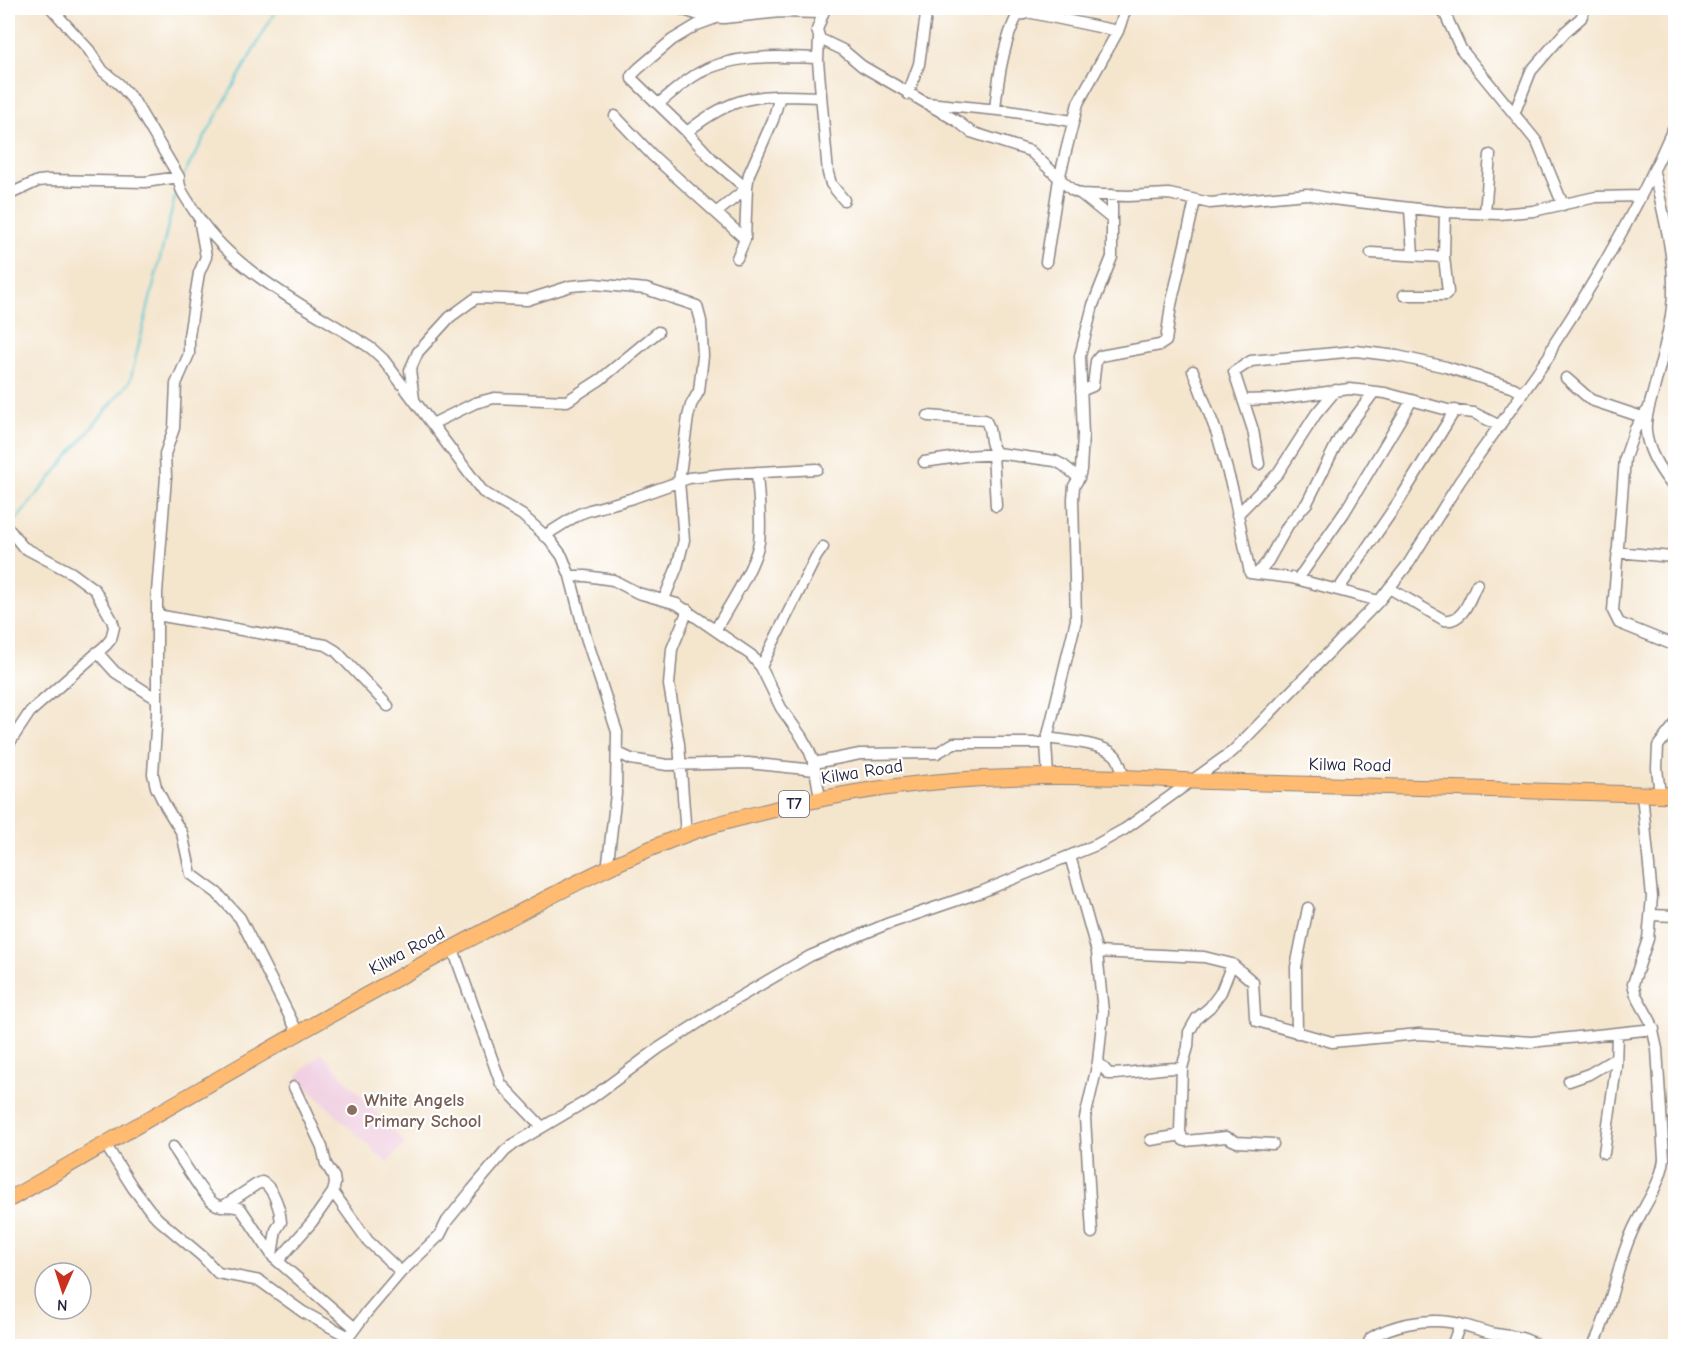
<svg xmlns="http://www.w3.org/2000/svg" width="1683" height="1354" viewBox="0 0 1683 1354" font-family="'Comic Neue',sans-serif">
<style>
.built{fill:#f1d0e2}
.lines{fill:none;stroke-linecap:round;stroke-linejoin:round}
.stream{stroke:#59c5d1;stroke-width:2}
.minor-casing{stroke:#8b8484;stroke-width:13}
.highway-casing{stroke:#8b8484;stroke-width:17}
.minor{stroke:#fff;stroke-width:10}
.highway{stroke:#febb71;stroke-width:15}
.education-dot{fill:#8d6e63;stroke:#fff;stroke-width:2}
.labels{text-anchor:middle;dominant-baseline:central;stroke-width:4.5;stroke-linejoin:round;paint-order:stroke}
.shield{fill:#fff;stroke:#646476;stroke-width:1.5}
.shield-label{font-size:16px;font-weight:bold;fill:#22223b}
.street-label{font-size:18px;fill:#22223b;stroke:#fff}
.education-label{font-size:18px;font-weight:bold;fill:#785e54;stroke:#fff;text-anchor:start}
</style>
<rect width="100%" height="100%" fill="#fff"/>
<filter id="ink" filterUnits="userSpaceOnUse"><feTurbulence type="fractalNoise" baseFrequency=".0167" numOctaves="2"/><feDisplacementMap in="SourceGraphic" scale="12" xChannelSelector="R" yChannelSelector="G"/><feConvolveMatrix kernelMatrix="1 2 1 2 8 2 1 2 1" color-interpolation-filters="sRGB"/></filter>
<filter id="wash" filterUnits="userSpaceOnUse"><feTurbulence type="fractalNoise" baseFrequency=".008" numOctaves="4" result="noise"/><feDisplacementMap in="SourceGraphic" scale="24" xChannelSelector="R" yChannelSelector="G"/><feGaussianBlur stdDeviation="1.35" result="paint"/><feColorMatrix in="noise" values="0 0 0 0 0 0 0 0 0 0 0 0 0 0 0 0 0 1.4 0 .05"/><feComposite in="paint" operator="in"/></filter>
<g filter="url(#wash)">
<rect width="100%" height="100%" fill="#f4e5cd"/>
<!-- built -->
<path class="built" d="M321,1053L405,1143L387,1163L296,1077Z"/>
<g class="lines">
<!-- stream -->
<path class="stream" d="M183,176L277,8
M12,525L130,381L177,189"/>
</g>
</g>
<g filter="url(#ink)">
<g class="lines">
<defs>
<path id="minor" d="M51,8L89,50L103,71L119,84L134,101L179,177C178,188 185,196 191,206C232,274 308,306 372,349L383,359L483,492L522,515L550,540L562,556L570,576L585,634L617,732L616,794L608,862L610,866
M678,8L705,17L724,18L780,12L823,13
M825,8L817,30L820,39L843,50L862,66L957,121L971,132L1030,151L1072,190L1081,194L1128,196L1169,194L1210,203L1307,194L1332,199L1445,212L1499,214L1533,211L1596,197L1641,196
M1029,8L1032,13L1118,31
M1438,8L1445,14L1461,49L1537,142L1563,205
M716,18L697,25L672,40L639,68L632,75V79L687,132L712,159L747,189
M819,37L818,61L828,173L831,184L844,200
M908,94L919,64L927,8
M927,103L1008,111L1072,121
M658,104C671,94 684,81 699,73C734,53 779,57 818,58
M995,109C998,79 1003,43 1017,16L1031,12
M1514,114L1531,71L1565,32L1581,18L1583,13L1582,8
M615,116L653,156L745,239
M687,132C736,92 762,95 821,97
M1654,172C1662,209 1673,247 1673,285C1674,319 1662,356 1654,389C1650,405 1643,422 1647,438C1651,456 1664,476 1676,490
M1081,194L1112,219
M8,195L38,181L48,180L145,182L179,177
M1410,209L1413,255
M717,212L746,189
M1485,213L1490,155
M200,224L206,257L199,273L197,285L189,336V354L176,384L174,428L165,454L166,477L157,593V714L153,774L156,787L166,807L182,833L191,874L217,893L240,918L299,1035
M1371,253L1444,257
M737,258L745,239L747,187L749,174L773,120L780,96
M1046,262L1059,179L1078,103L1118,31L1126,8
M1404,295H1446L1448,292L1444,257L1445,212
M1193,371L1217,434L1233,491L1250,573L1292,578L1379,601
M1566,378L1591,400L1642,417
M1081,391L1093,386L1096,361L1100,356L1160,345L1166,341L1171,305L1195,201
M414,399L410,370L418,352L450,317L476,298L527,300L571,286L594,284L646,289L697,306L701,321L703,356L699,391L691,405L688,417L679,481L684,540L677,567L664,599
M1243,400L1277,399L1349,389L1385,393L1448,410L1474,413L1500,426
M1646,412L1635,429L1625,458L1613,611L1619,623L1676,646
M928,416L985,420C993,429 987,444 997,453L1055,461L1063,465L1079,478
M432,424L475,403L494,398L567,401L601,379L658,332
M993,454L996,506
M924,462L965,456L999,454
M1259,464L1253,430L1234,372L1251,361L1356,351L1397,356L1446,367L1514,388L1522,393
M1237,515L1278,473L1316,414L1336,390
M8,528L23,547L72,573L95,590L112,620L114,627L111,639L106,645L30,712L8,745
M544,536L579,514L590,510L630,499L689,478L725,474L817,469
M1617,552L1672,557L1676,562
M1257,574L1268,561L1288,525L1307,503L1339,439L1374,392
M570,576H586L613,580L638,593L677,604L751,655L761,667L781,708L801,736L809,750L814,763L820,798
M1298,579L1344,513L1412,400
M1389,588L1444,620C1464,623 1469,599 1477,584
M1338,590L1399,501L1455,410
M157,615L326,645L336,651L388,706
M716,629C728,607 755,567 759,542C762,519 758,495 757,472
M97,652L115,672L157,699
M761,667L816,557L823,547
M1047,738C1064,741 1108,743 1117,758C1120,763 1122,771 1124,777
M618,753L631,759L667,765L748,763L815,770
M814,763L860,754L937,753L954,743H1046
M1048,776L1046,743L1076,620L1073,499L1074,486L1079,478L1081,470L1083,435L1080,356L1093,305L1112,257V195
M1660,795L1657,768L1658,746L1676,723
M686,835L679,744L669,685L672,649L688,610
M1070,856L1097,952L1103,1012L1098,1062L1085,1118L1092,1233
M1651,915L1676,916
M453,949L501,1084L542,1127
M1097,952L1204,957L1232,964L1253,982L1255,1017L1257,1021L1332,1042L1419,1034L1531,1042L1654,1029
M1297,1033L1296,967L1308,908
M1098,1062L1109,1074C1134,1074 1157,1067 1182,1068
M1569,1081L1589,1074L1616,1058
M1180,1132L1183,1140L1186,1141L1226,1137L1237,1142L1273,1144
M1151,1140L1176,1136L1180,1132L1182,1068L1188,1047L1189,1032L1197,1018L1210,1007L1221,992L1232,964
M105,1144L133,1188L149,1209L158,1219L203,1257L218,1273L260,1281L303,1312L349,1337
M173,1147C182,1159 205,1201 217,1205C226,1208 232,1204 241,1209L274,1258L355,1328
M1604,1153L1616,1067L1617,1033
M333,1192L368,1241L401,1272
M225,1205L257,1184L262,1182C274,1188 280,1209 281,1222L276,1230L272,1255
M278,1261L312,1222L333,1192L335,1184L334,1177L326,1164L322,1147L294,1087
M342,1346L367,1312L401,1272L440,1235L447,1221L472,1190L505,1151L514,1144L590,1099L659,1048L731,1002L810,956L887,924L981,892L1096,845L1125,829L1233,751L1379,601L1409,563L1460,481L1549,356L1554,344C1601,273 1642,200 1676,122
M1367,1346L1371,1338C1392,1324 1425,1319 1449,1322C1465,1324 1480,1331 1496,1334C1518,1337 1520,1336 1540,1346
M1452,1346L1460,1324
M1593,1346C1612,1309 1615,1269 1632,1232C1642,1208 1661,1185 1664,1159L1657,1049L1651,1022L1636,995L1633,984L1648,939L1652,897L1642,794"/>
<path id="highway" d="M8,1200C155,1116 301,1029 451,949C531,907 609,862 695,831C721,822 748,816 776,809C917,774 1047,772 1192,781L1676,795"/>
</defs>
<!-- minor casing -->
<use href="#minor" class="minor-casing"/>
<!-- highway casing -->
<use href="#highway" class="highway-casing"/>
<!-- minor -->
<use href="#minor" class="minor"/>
<!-- highway -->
<use href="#highway" class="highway"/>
</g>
</g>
<!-- markers -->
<circle class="education-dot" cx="352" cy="1110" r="6"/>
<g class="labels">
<!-- shield labels -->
<rect class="shield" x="779" y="791" width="30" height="26" rx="4.5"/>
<g class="shield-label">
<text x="794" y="804">T7</text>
</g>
<!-- street labels -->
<g class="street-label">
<text transform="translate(1350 765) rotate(1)">Kilwa Road</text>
<text transform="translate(862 772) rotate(-9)">Kilwa Road</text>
<text transform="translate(407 951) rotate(-28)">Kilwa Road</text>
</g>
<!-- education labels -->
<g class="education-label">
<text x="364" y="1100">White Angels<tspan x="364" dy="21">Primary School</tspan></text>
</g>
</g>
<!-- margin -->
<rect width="1683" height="1354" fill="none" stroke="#fff" stroke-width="30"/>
<!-- north arrow -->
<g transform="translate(63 1291) rotate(183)"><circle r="28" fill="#ffffff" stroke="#a7a7b1" stroke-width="1.5"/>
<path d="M0-4.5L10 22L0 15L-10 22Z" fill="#c8321e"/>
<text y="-9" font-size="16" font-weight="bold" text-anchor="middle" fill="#22223b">N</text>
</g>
</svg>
